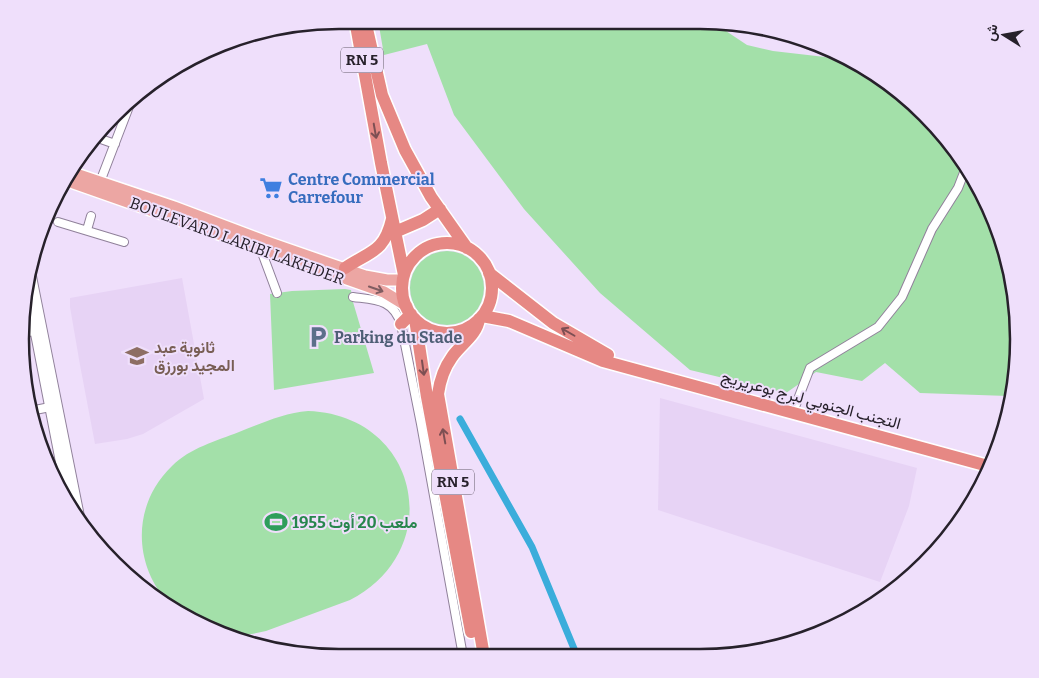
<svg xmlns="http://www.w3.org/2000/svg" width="1039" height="678" viewBox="0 0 1039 678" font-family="Bitter,Vazirmatn,serif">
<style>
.built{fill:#e7d3f5}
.green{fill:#a3e0a9}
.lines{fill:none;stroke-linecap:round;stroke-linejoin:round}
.canal{stroke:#3baddb;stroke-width:7}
.minor-casing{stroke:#90819a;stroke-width:10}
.tertiary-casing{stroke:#90819a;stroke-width:11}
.primary-casing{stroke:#fff;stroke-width:14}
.trunk-casing{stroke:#fff;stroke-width:15}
.minor{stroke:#fff;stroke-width:8}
.tertiary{stroke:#fff;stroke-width:9}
.primary{stroke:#eca6a3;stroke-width:11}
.trunk{stroke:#e68884;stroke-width:12}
.oneway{stroke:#7d4f53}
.oneway2{stroke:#805d61}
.labels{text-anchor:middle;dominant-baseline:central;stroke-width:4;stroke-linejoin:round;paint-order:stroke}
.shield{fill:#efdffb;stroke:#635a69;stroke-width:1}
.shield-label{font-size:15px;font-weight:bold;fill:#27212b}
.shop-label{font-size:16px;font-weight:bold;fill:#366cbe;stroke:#efdffb;text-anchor:start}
.street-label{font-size:16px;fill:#27212b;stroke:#efdffb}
.service-label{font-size:16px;font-weight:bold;fill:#4e5e75;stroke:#efdffb;text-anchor:start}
.education-label{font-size:16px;font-weight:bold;fill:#785e54;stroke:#efdffb;text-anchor:start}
.leisure-label{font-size:16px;font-weight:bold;fill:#27864d;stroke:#efdffb;text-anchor:start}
.rim{fill:none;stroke:#27212b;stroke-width:2.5}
</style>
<rect width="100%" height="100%" fill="#efdffb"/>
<!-- built -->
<path class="built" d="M182,278L204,399L143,434L127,439L95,444L80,365L70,307V298Z
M660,398L917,468L909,506L880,582L658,510Z"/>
<!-- green -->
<path class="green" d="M378,20L714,23L747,45L773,51L825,57L854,62L911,99L986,198L1018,318L1008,396L920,393L885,363L862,381L816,372L786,393L690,370L600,293L524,209L454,115L427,44L384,55Z
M410 288a37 37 0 1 1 74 0a37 37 0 1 1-74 0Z
M345,289L351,290L353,302L374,373L274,390L270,294L292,291Z
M308,411C419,415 448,549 350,600L266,631C254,634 241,636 228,634C147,622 112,524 172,466C190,448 216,441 239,432C262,423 284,413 308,411Z"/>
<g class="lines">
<!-- canal -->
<path class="canal" d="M460,419L532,547L575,651"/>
<defs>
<path id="minor" d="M95,137L115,144
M100,182L130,104
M58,222L124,242
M87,230L91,216
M261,250L277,293
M353,297C376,300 393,299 401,324L421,424L463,656
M22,333L40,330
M30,411L55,406
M793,412L810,368L878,327L902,297L932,229L958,188L965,170"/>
<path id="tertiary" d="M31,274L80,519
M27,290L69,506"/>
<path id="primary" d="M70,172L174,207L264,241L365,276L387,280H403
M65,180L384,292L407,306"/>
<path id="trunk" d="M355,20L381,163L404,275
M365,20L382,95L405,150L431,197L467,248
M395,232L423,220L440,209
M402 288a45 45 0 1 1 90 0a45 45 0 1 1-90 0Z
M345,268C370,251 384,253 392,219
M489,273L553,323L608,355
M482,316L509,321L603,361L988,466
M415,319L427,397L471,632
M479,319C477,335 461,344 452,357C444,368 440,380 438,394L484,656
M401,324L411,314"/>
</defs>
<!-- minor casing -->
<use href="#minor" class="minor-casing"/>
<!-- tertiary casing -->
<use href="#tertiary" class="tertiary-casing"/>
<!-- primary casing -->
<use href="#primary" class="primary-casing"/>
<!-- trunk casing -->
<use href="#trunk" class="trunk-casing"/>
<!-- minor -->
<use href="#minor" class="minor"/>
<!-- tertiary -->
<use href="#tertiary" class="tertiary"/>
<!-- primary -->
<use href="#primary" class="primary"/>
<!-- trunk -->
<use href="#trunk" class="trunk"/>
</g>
<!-- one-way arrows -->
<defs><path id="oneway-shaft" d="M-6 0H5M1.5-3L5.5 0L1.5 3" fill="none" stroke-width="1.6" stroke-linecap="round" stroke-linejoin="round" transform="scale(1.25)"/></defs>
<g class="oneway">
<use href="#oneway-shaft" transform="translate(375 131) rotate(80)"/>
<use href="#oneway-shaft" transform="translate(568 332) rotate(-150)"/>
<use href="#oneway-shaft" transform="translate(423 368) rotate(82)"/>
<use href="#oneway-shaft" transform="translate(444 436) rotate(-100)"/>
</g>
<use class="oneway2" href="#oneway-shaft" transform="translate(376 289) rotate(19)"/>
<!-- icons -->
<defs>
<symbol id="supermarket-bare" viewBox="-9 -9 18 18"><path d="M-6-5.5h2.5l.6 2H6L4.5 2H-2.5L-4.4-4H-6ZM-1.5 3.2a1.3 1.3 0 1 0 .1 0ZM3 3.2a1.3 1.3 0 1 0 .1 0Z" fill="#3f7fe0" stroke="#efdffb" stroke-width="2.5" paint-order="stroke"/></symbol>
<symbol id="parking-bare" viewBox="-9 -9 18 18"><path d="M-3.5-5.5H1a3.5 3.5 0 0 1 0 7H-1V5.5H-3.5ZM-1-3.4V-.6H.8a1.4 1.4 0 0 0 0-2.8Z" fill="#5c6f8a" stroke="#efdffb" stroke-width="2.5" paint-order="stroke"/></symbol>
<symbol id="school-bare" viewBox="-9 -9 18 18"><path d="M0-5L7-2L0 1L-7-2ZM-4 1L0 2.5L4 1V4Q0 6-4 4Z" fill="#8d6e63" stroke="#efdffb" stroke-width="2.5" paint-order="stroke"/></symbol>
<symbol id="stadium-bare" viewBox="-9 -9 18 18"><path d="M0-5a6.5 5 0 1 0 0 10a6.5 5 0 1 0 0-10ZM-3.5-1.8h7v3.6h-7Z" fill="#2e9e5b" stroke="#efdffb" stroke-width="2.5" paint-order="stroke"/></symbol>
</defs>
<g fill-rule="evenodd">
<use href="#supermarket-bare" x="255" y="172" width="32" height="32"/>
<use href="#parking-bare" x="302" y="321" width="32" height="32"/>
<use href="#school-bare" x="121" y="340" width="32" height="32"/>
<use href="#stadium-bare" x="260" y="506" width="32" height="32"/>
</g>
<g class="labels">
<!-- shield labels -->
<g class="shield">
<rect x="341" y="47.5" width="42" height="25" rx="4"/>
<rect x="432" y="469.5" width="42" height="25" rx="4"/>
</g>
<g class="shield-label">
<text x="362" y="60">RN 5</text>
<text x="453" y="482">RN 5</text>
</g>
<!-- shop labels -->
<g class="shop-label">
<text x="288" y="179">Centre Commercial<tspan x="288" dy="18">Carrefour</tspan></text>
</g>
<!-- street labels -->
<g class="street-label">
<text transform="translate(237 241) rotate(20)">BOULEVARD LARIBI LAKHDER</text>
<text transform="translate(811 400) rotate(15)">التجنب الجنوبي لبرج بوعريريج</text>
</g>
<!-- service labels -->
<g class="service-label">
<text x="334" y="337">Parking du Stade</text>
</g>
<!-- education labels -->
<g class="education-label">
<text x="154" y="347">ثانوية عبد<tspan x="154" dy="18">المجيد بورزق</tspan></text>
</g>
<!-- leisure labels -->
<g class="leisure-label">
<text x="292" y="522">ملعب 20 أوت 1955</text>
</g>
</g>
<!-- crop -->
<path d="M0 0H1039V678H0ZM339 29H700A310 310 0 0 1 1010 339V339A310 310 0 0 1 700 649H339A310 310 0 0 1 29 339V339A310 310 0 0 1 339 29Z" fill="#efdffb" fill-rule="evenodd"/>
<path class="rim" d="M339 29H700A310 310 0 0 1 1010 339V339A310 310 0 0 1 700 649H339A310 310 0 0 1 29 339V339A310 310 0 0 1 339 29Z"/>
<!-- north arrow -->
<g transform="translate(1004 35) rotate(281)" stroke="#efdffb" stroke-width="4" paint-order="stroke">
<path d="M0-4L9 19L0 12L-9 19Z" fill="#27212b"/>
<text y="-8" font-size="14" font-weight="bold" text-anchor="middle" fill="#27212b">ش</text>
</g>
</svg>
